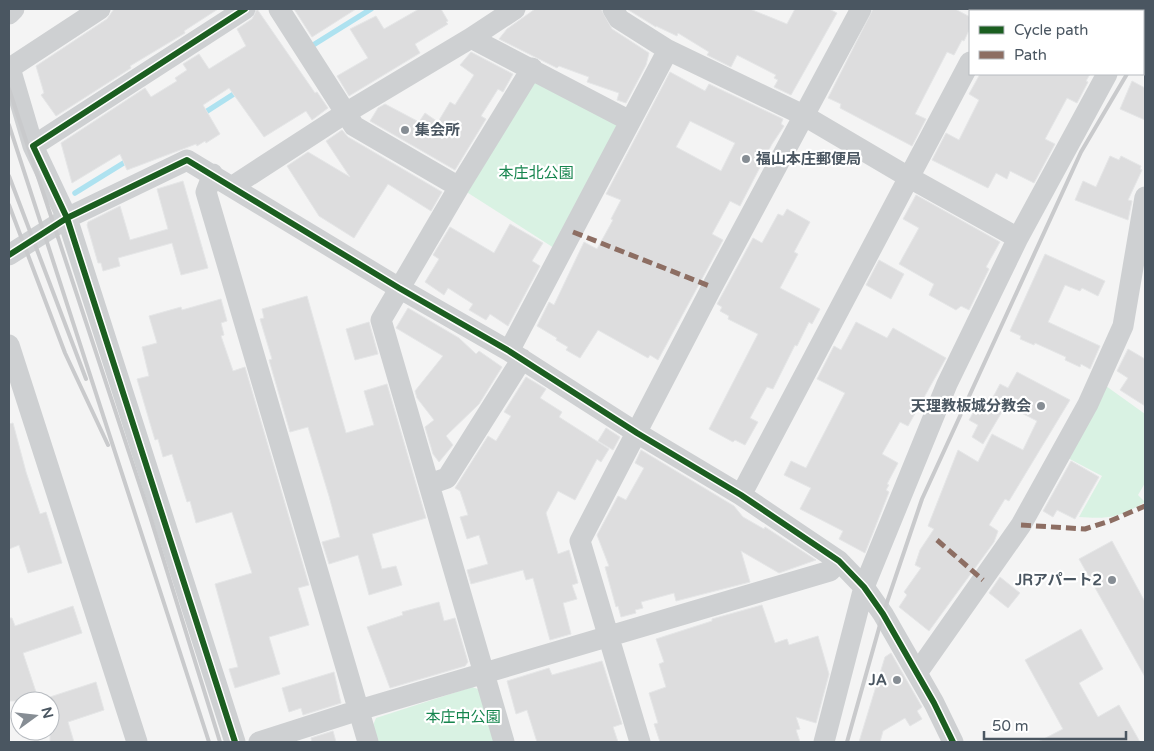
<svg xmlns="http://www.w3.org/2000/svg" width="1154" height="751" viewBox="0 0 1154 751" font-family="'Varela Round','Noto Sans JP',sans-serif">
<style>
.green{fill:#d9f2e3}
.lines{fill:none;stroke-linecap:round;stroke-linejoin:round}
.stream{stroke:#aee2f0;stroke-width:5.5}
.building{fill:#ddddde;stroke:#e5e6e7;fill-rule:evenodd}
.minor{stroke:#ced0d2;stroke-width:21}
.rail{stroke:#c9cacc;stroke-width:4}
.quiet{stroke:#8d6e63;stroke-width:5;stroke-dasharray:10 5;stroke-linecap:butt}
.cycleway-casing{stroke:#fff;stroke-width:9}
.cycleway{stroke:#1b5e20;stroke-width:6}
.poi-dot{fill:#868d94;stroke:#fff;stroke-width:2}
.labels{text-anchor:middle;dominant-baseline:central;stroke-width:4.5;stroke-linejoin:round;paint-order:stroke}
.poi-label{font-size:15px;font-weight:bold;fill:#4a5661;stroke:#fff;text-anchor:end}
.park-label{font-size:15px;fill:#17864f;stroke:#fff}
</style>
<rect width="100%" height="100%" fill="#f4f4f4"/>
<!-- green -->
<path class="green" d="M533,75L615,119L618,129L554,248L465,191Z
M1106,386L1145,414V483L1138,495L1145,502C1119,518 1108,519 1079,517L1102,476L1064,456Z
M472,687L481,690L496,742H377L372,728L376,718Z"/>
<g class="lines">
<!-- stream -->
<path class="stream" d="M310,47L371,9
M201,115L240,90
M75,193L130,159"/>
</g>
<!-- building -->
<path class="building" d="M114,9H218L184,31L185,33L130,66L131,68L56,116L41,95L44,93L36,66L107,19Z
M257,9L315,93L317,92L328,108L312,120L306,111L264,137L229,88L203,105L220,134L206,143L205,141L197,146L196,144L127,170L120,154L72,183L61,143L145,88L151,97L177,81L175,78L187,70L183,64L199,54L209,69L246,46L237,29L252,19Z
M294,9H356L312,37Z
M419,9H441L448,21L446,22L448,24L415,44L420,53L349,96L337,76L368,58L350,29L376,16L384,29Z
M535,9H601L612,29L649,53L646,65L626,103L617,100L619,93L587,82L589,77L559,66L557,68L499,39L507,29Z
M627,9H750L787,24L795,9H829L837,13L791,95L774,87L778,80L774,78L776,75L737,55L731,67L707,55L709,52L678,33L677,36L656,26V27Z
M873,9H955L970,17V28L964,41L962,40L954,55L947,52L915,114L926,119L912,146L840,108L841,104L828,98Z
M471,52L513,74L503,92L498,89L481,116L486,119L455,170L370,121L378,108L385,104L419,122L425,113L438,122L450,102L455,105L474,75L460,65Z
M670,72L705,91L709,84L783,119L781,124L784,126L772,144L740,206L730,201L712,234L723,240L658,360L650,355L648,358L598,330L580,358L566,350L568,347L556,340L557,338L537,326L549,302L554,305L584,242L597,249L613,220L611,219L621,200L606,194ZM690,121L735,143L721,171L676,147Z
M980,74H1090L1086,81L1088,82L1077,103L1067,98L1045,139L1055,144L1034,183L1010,171L1007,179L996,173L988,188L932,160L946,133L959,140L979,100L969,94Z
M1132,81L1145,88V120L1120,109Z
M342,130L348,137L442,192L431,211L388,184L354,238L319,216L287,166L308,152L350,177L326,141Z
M1110,156L1119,160L1121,156L1141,166L1140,169L1142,170L1128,200L1132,201L1128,220L1075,200L1083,181L1096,187Z
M183,181L208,268L181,275L172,243L118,258L120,266L103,271L101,263H98L87,225L88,222L120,206L130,240L168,229L157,189Z
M916,195L1000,242L986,267L989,269L969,310L961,306L956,310L929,295L934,284L899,264L919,228L903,219Z
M787,209L810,222L794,252L798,254L780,288L820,309L812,324L809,322L797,346L795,345L773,389L767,387L750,418L758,422L745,445L735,440L733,442L709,429L758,334L728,319L729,316L720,311L722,307L717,304L753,238L762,243L778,214L783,216Z
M510,224L543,243L532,261L540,266L508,326L490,314L486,320L469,310L473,304L448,288L444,295L425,282L439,259L433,255L450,227L494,253Z
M1045,254L1105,281L1098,296L1082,288L1080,291L1065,285L1048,322L1100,346L1090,369L1081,364L1080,367L1065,360L1066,357L1035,343L1034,345L1020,339L1021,336L1010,331Z
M879,260L904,274L891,299L866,285Z
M307,296L346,433L374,425L364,391L387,384L426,518L372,534L382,569L396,566L402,585L369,595L358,555L329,564L322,542L340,537L329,496L308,427L290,432L269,360L272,359L260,319L264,318L262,309Z
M221,299L227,321L221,323L224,335L221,336L233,371L245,367L309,585L298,588L309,625L269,637L280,674L235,688L229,669L238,667L215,584L252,573L232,512L196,523L190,501L187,502L172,454L163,457L158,439L155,440L137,379L149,376L142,347L157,343L149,316L181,307L182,310Z
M408,308L459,338L476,354L479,351L502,367L479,404L446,436L453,445L439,462L433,454L425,427L434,420L417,398L415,391L443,356L396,328Z
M369,322L378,354L355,360L346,329Z
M856,322L887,338L893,328L946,358L908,426L900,422L882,454L898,463L887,484L889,485L886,490L889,492L865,553L839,539L843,531L800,509L811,488L784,475L791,461L806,468L845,393L817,379L834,346L841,350Z
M1128,349L1145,359V406L1120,390L1128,378L1117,371Z
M1017,372L1070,400L1009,501L1005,499L989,525L998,531L994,542L929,631L899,607L907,595L904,592L921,568L915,565L920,550L934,529L928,526L958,450L978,462L992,434L1023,450L1037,421L1006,405L983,444L972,437L978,425L969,420L983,396L991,401L1000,384L1008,388Z
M526,377L546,389L540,398L562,412L559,417L609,449L601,462L597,459L575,500L558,491L546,513L558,554L569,550L578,583L572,585L577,599L563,603L571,634L550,640L533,578L526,580L523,570L471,584L467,570L488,564L479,535L467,539L460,517L468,515L460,491L455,488L488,436L496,441L511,416L504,412Z
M13,423L26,472L40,514L46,512L62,563L28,573L19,545L9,549V424Z
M606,428L620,437L613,450L598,441Z
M641,450L734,506L743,517L764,529L765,527L816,560L779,573L741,551L750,582L676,601L674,593L641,602L643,608L635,610L636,613L621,617L618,606L616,607L605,567L609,566L597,535L618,496L626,500L644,468L635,463Z
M1071,461L1099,477L1075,519L1057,510L1053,517L1043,511Z
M1112,541L1145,602V677L1079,559Z
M1000,577L1020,593L1008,608L989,593Z
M439,602L444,621L455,618L468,662L465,666L390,688L367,627L403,615L402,612Z
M762,605L775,643L787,639L789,645L818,636L829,674L816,723L796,717L800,729L796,730L800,742H660L654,724L658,723L649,693L666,687L659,664L664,662L656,639L712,621V619Z
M73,606L82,633L23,653L39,701H9V618H12L15,626Z
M1081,629L1103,669L1079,683L1098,717L1119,705L1140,742H1038L1063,729L1025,660Z
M891,653L922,707L917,711L922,719L910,726L905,718L883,731L880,742H859L885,657Z
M602,661L622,724L613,727L618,742H537L527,710L516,714L507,681L549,668L552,675Z
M334,672L341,703L303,715L301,708L289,712L282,688Z
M96,682L104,710L68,722L74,742H50V697Z
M333,731L336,742H312L311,738Z"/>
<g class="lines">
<!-- minor -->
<path class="minor" d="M279,9L354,126L459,187
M613,9L619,19L668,50L803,115L910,178L1018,238
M1118,9L1123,11
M997,11L998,9
M1142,11L1144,9
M9,14L14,9
M471,38L630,121
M33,146L10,68L100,9
M213,174L206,192L368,742
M233,186L344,114L471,38L515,9
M9,255L67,218L187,160L399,288L509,351L637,433L741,495L839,561L864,587L883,614L934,703L953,742
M9,345L137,742
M509,351L668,50
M430,484L447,478L522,359
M741,495L970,62
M917,673L1021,525L1088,404L1123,326L1145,197
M235,742L67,218L33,146L245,9
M259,742L359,710L830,571L839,561
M504,742L381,320L459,187L532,68
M640,742L580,541L712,287L861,9
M824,742L864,587L947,384L1018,238L1107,74"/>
<!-- rail -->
<path class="rail" d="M1143,46L1145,42
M9,89L150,516L220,742
M9,125L209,742
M9,176L86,379
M9,205L65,353L108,445
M847,742L883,614L922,499L1081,152L1127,74"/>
<!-- quiet -->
<path class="quiet" d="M573,232L712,287
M1021,525L1085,529L1110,521L1145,506
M937,540L983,580"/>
<defs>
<path id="cycleway" d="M9,255L67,218L187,160L399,288L509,351L637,433L741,495L839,561L864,587L883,614L934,703L953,742
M235,742L67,218L33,146L245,9"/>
</defs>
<!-- cycleway casing -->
<use href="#cycleway" class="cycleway-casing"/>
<!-- cycleway -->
<use href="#cycleway" class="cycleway"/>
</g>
<!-- markers -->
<g class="poi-dot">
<circle cx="405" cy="130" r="5"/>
<circle cx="746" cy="159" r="5"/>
<circle cx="1041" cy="406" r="5"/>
<circle cx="1112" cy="580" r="5"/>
<circle cx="897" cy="680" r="5"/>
</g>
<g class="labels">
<!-- poi labels -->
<g class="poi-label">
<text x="415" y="130" text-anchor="start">集会所</text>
<text x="756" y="159" text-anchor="start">福山本庄郵便局</text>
<text x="1031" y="406">天理教板城分教会</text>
<text x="1102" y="580">JRアパート2</text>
<text x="887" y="680">JA</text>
</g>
<!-- park labels -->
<g class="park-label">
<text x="536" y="173">本庄北公園</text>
<text x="463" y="717">本庄中公園</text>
</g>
</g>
<!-- border -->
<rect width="1154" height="751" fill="none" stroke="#4a5661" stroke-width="20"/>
<!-- legend -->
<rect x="969" y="10" width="175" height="65" fill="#ffffff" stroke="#b7bbc0"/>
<rect x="979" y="26" width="25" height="8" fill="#1b5e20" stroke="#b7bbc0"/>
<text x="1014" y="35" font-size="15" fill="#4a5661">Cycle path</text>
<rect x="979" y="51" width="25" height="8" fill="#8d6e63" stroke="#b7bbc0"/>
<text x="1014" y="60" font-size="15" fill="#4a5661">Path</text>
<!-- north arrow -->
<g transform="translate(35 716) rotate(75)"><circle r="24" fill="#ffffff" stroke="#b7bbc0"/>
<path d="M0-4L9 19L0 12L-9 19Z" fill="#868d94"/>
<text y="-8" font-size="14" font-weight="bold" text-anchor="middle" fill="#4a5661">N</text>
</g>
<!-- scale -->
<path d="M984 731v8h142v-8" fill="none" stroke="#4a5661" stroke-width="2.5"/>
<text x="992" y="731" font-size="15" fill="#4a5661" stroke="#ffffff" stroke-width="4" paint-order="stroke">50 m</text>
</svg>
